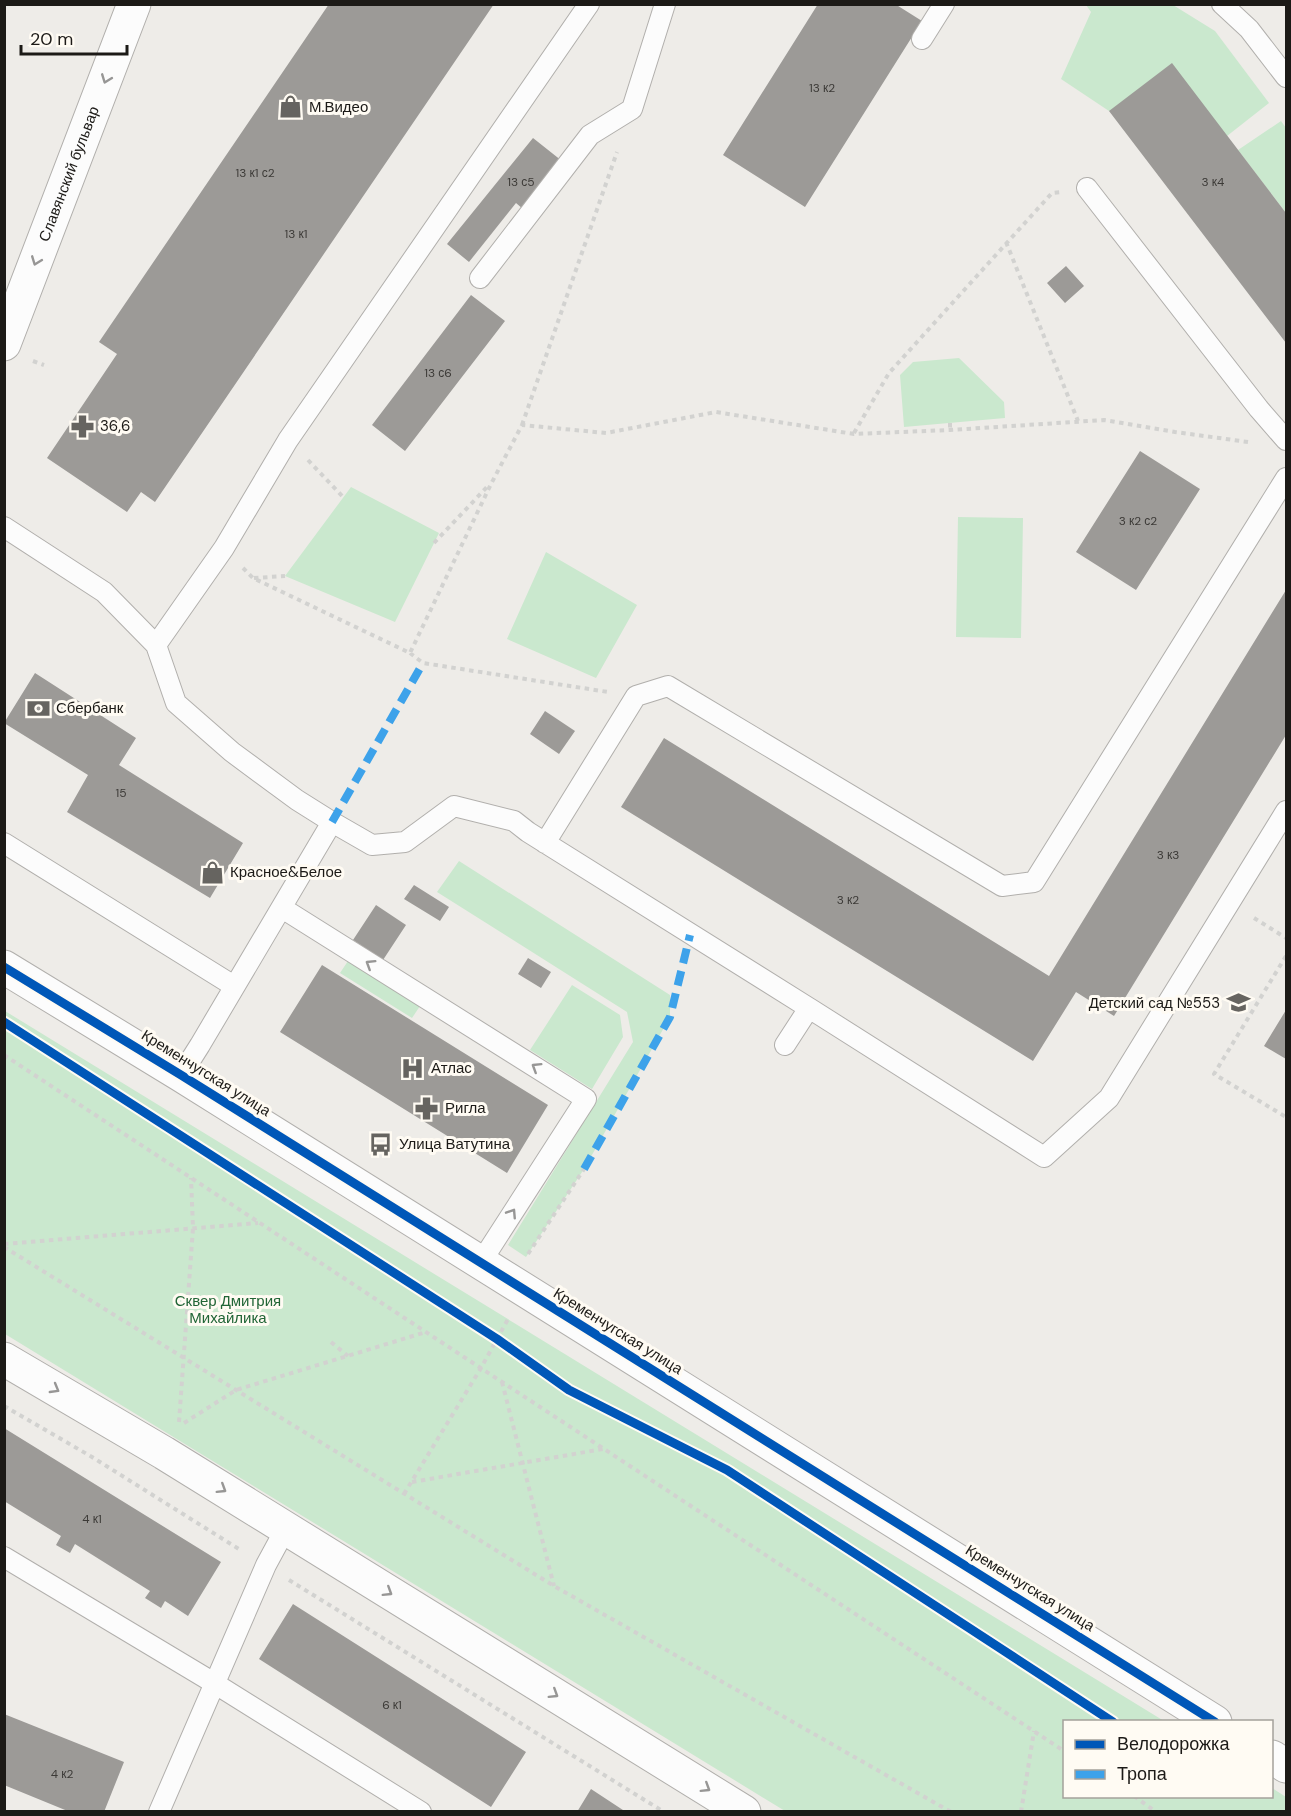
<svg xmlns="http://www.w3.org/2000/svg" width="1291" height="1816" viewBox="0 0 1291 1816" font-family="'DM Sans',sans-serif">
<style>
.green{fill:#cae8ce}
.building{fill:#9c9a97}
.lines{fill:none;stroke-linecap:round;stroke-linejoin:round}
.lane-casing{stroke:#b1afac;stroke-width:22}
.secondary-casing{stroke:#b1afac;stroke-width:35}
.path{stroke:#d2d2d0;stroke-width:4;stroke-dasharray:4.5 4.5;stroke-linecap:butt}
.lane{stroke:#fcfcfc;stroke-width:20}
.secondary{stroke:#fcfcfc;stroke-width:33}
.quiet{stroke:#3da2ea;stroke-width:8;stroke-dasharray:15 8;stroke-linecap:butt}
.cycleway-casing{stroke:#fffbf3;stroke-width:13}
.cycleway{stroke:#0057b8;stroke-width:9}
.oneway{stroke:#979695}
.labels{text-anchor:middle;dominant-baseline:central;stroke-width:6;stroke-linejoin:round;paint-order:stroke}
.number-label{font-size:12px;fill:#3c3a37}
.poi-label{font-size:15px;fill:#1c1a17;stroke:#fffbf3;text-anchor:start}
.street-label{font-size:15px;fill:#1c1a17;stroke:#fffbf3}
.park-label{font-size:15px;fill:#216536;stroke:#fffbf3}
</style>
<rect width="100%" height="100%" fill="#eeece8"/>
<!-- green -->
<path class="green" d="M1086,5H1173L1215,31L1269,103L1227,136L1109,111L1061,79L1091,12Z
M1281,121L1286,128V213L1238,150Z
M959,358L1004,402L1005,418L904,427L900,375L913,362Z
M351,487L439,533L395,622L285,576Z
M958,517L1023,518L1021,638L956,637Z
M546,552L637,605L596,678L507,639Z
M459,861L670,995V1017L584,1169L526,1257L508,1245L633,1042L627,1012L437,892Z
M348,961L420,1006L412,1018L340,973Z
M572,985L620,1015L623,1037L592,1089L530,1050Z
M5,1011L1164,1721L1064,1722V1796H1272V1788L1286,1797V1811H785L5,1334Z"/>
<!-- building -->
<path class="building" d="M329,4H494L155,502L141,492L127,512L47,458L117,354L99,342Z
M818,4H895L922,21L805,207L723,155Z
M1172,63L1286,213V343L1109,111Z
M533,138L562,161L523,209L516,203L469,262L447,244Z
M1066,266L1084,286L1065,303L1047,283Z
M471,295L505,321L405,451L372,425Z
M1140,451L1200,489L1136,590L1076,552Z
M1286,590V735L1114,1016L1076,992L1033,1061L621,807L664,738L1049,976Z
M35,673L136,738L119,765L243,843L210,898L67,812L88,775L4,723Z
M545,711L575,731L559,754L530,734Z
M414,885L449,907L440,921L404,899Z
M376,905L406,925L383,960L353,940Z
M528,958L551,972L541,988L518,974Z
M322,965L548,1105L507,1173L280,1032Z
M1286,1010V1059L1264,1046Z
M4,1428L221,1562L188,1616L165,1601L161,1608L145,1598L150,1591L75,1544L70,1553L56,1545L61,1536L4,1501Z
M293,1604L526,1752L491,1807L259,1659Z
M4,1714L124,1762L104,1812H70L4,1785Z
M591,1789L626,1812H577Z"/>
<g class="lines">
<defs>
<path id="lane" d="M1222,4L1249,29L1286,77
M922,39L944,4
M1087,188L1259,409L1286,440
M480,278L590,135L632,109L665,4
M4,527L104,592L156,645L176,703L232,752L297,800L332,822L372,845L405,842L454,806L514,821L528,832L809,1008L785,1045
M156,645L224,548L288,440L589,4
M4,843L234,986
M545,843L636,696L668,686L1002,886L1034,882L1286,478
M282,908L586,1099L481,1262
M809,1008L1044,1157L1109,1098L1286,811
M181,1075L200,1045L332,822
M4,1557L214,1683L421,1812
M159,1812L266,1565L286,1528"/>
<g id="secondary">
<path id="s1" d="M4,344L134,4"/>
<path d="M4,967L181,1075L1215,1722"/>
<path d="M4,1359L164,1453L744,1812"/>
<path d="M1272,1757L1286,1766"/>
</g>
</defs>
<!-- lane casing -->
<use href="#lane" class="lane-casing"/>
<!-- secondary casing -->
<use href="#secondary" class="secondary-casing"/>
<!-- path -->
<path class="path" d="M1006,242L1078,421
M33,361L44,365
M950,423V430
M522,425L617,152
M854,433L889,373L1052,193L1062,192
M308,460L343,497
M434,543L487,487
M243,568L253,578L410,653L491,484L522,425L606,433L716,412L854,434L950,430L1104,420L1175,432L1248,442
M254,578L285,576
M410,653L423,663L608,692
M1254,918L1286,938
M1286,956L1214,1074L1286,1117
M4,1055L1064,1751
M4,1244L258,1223
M4,1247L554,1586L951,1812
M528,1254L584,1169
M331,1342L348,1356
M502,1382L554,1586
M4,1406L92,1457L242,1551
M179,1422L193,1228L191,1178
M184,1423L236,1390L426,1332
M412,1482L603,1449
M404,1494L481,1368L508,1319
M289,1580L664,1812
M1134,1796L1156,1812
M1021,1812L1034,1731"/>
<!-- lane -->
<use href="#lane" class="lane"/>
<!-- secondary -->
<use href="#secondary" class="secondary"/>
<!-- quiet -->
<path class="quiet" d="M332,822L423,663
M584,1169L670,1017L690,935"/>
<defs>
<path id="cycleway" d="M4,967L181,1075L1215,1722
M4,1022L497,1339L569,1390L727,1470L1113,1722"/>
</defs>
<!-- cycleway casing -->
<use href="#cycleway" class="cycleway-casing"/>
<!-- cycleway -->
<use href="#cycleway" class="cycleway"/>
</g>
<!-- one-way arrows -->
<defs><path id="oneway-chevron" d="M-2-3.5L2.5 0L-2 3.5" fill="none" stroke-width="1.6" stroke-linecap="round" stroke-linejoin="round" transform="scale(1.5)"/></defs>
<g class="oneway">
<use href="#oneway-chevron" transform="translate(106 79) rotate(111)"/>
<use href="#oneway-chevron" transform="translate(36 261) rotate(111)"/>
<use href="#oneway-chevron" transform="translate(370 964) rotate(-148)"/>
<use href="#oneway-chevron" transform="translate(536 1067) rotate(-148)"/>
<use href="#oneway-chevron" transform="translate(512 1213) rotate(-57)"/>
<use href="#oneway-chevron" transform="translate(55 1389) rotate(30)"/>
<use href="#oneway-chevron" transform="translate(222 1489) rotate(32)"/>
<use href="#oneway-chevron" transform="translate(388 1592) rotate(32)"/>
<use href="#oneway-chevron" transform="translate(554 1694) rotate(32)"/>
<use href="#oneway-chevron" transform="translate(706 1788) rotate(32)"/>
</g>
<!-- icons -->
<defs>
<symbol id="shop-bare" viewBox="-9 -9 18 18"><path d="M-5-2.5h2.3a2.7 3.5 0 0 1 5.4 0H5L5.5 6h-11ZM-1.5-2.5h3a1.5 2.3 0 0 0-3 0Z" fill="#666460" stroke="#fffbf3" stroke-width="2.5" paint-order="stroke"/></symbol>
<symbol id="pharmacy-bare" viewBox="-9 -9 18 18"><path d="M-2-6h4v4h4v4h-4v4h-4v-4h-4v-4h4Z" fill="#666460" stroke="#fffbf3" stroke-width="2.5" paint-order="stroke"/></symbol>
<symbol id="bank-bare" viewBox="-9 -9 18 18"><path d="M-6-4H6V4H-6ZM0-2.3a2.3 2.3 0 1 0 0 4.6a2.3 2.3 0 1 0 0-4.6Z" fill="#666460" stroke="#fffbf3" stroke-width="2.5" paint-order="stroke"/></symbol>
<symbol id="school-bare" viewBox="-9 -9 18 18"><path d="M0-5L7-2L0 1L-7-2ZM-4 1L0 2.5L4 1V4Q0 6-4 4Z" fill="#666460" stroke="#fffbf3" stroke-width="2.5" paint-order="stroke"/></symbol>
<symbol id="hospital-bare" viewBox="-9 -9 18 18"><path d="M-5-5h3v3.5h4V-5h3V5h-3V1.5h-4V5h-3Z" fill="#666460" stroke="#fffbf3" stroke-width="2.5" paint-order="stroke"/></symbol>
<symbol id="bus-bare" viewBox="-9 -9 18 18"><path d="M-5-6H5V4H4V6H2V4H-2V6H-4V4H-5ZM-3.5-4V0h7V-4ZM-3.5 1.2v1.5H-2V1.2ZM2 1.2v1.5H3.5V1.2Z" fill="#666460" stroke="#fffbf3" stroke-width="2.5" paint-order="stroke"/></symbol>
</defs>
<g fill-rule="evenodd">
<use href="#shop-bare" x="274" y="90" width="33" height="33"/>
<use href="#pharmacy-bare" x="66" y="410" width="33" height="33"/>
<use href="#bank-bare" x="22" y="692" width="33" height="33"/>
<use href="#shop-bare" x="196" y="856" width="33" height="33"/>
<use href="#school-bare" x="1222" y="986" width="33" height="33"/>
<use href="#hospital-bare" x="396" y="1052" width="33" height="33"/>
<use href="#pharmacy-bare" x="410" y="1092" width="33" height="33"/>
<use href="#bus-bare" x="364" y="1128" width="33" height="33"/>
</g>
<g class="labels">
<!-- number labels -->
<g class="number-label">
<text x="822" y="88">13 к2</text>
<text x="255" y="173">13 к1 с2</text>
<text x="521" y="182">13 с5</text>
<text x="1213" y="182">3 к4</text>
<text x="296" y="234">13 к1</text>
<text x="438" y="373">13 с6</text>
<text x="1138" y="521">3 к2 с2</text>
<text x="121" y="793">15</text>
<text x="1168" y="855">3 к3</text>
<text x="848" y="900">3 к2</text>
<text x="92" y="1519">4 к1</text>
<text x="392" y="1705">6 к1</text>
<text x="62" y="1774">4 к2</text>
</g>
<!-- poi labels -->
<g class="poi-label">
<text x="309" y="107">М.Видео</text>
<text x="100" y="426">36,6</text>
<text x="56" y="708">Сбербанк</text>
<text x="230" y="872">Красное&amp;Белое</text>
<text x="1220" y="1003" text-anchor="end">Детский сад №553</text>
<text x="431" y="1068">Атлас</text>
<text x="445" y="1108">Ригла</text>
<text x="399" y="1144">Улица Ватутина</text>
</g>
<!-- street labels -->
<g class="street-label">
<text stroke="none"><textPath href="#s1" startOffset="182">Славянский бульвар</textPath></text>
<text transform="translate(206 1073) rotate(32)">Кременчугская улица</text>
<text transform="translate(618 1331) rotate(32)">Кременчугская улица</text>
<text transform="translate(1030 1588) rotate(32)">Кременчугская улица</text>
</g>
<!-- park labels -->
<g class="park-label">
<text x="228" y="1301">Сквер Дмитрия<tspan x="228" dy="17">Михайлика</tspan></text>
</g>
</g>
<!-- border -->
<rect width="1291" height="1816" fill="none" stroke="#1c1a17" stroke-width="12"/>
<!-- legend -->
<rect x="1063" y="1720" width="210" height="78" fill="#fffbf3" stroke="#a4a19b" stroke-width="1.5"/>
<rect x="1075" y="1740" width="30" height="9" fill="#0057b8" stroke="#a4a19b" stroke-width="1.5"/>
<text x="1117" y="1750" font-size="18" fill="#1c1a17">Велодорожка</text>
<rect x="1075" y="1770" width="30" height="9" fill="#3da2ea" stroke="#a4a19b" stroke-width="1.5"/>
<text x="1117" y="1780" font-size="18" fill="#1c1a17">Тропа</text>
<!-- scale -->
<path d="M21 45v9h106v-9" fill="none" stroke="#1c1a17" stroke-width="3"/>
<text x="30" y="45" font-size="18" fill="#1c1a17" stroke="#fffbf3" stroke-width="4.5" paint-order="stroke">20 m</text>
</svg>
